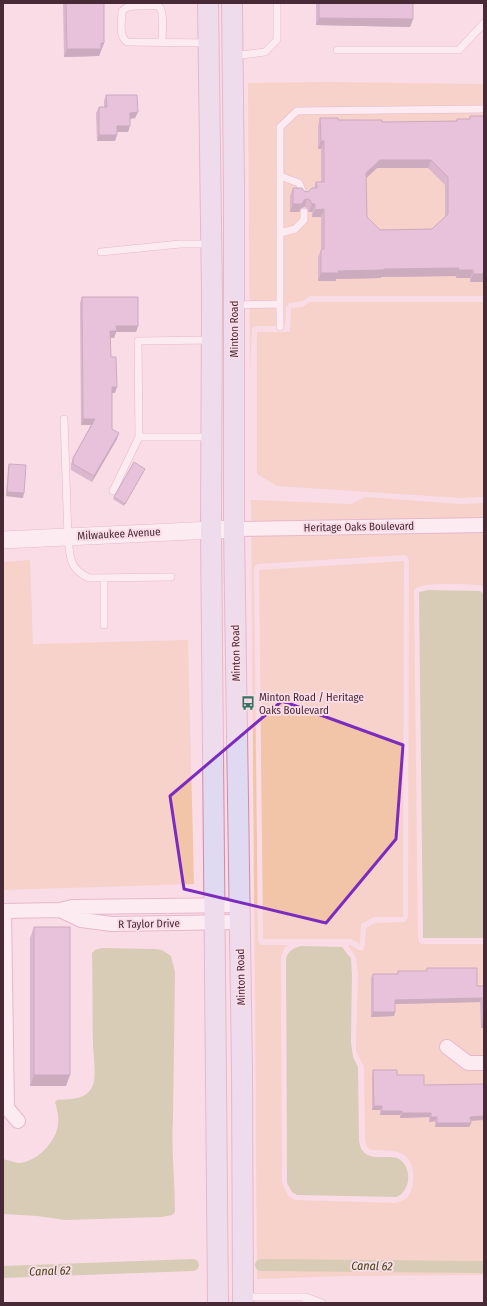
<svg xmlns="http://www.w3.org/2000/svg" width="487" height="1306" viewBox="0 0 487 1306" font-family="'Fira Sans Condensed',sans-serif">
<style>
.green{fill:#f2c5a9;fill-rule:evenodd}
.water{fill:#b1b87a}
.lines{fill:none;stroke-linecap:round;stroke-linejoin:round}
.canal{stroke:#b1b87a;stroke-width:12}
.service-casing{stroke:#d08aa7;stroke-width:8}
.minor-casing{stroke:#d08aa7;stroke-width:16}
.tertiary-casing{stroke:#d08aa7;stroke-width:18}
.secondary-casing{stroke:#d08aa7;stroke-width:22}
.service{stroke:#fff;stroke-width:7}
.minor{stroke:#fff;stroke-width:14}
.tertiary{stroke:#fff;stroke-width:17}
.secondary{stroke:#dfdaf1;stroke-width:20}
.wall{fill:#b589ad;fill-rule:evenodd}
.shaded-wall{fill:#946f8d}
.building{fill:#d39fc9;stroke:#946f8d;fill-rule:evenodd}
.marked{fill:none;stroke:#7b2cbf;stroke-width:3;stroke-linejoin:round}
.labels{text-anchor:middle;dominant-baseline:central;stroke-width:4;stroke-linejoin:round;paint-order:stroke}
.street-label{font-size:11px;fill:#472a36;stroke:#fadce7}
.poi-label{font-size:11px;fill:#472a36;stroke:#fadce7;text-anchor:start}
.water-label{font-size:12px;font-style:italic;fill:#414516;stroke:#fadce7}
</style>
<rect width="100%" height="100%" fill="#fadce7"/>
<!-- green -->
<path class="green" d="M327,82L484,84V296H310L302,301L289,303L286,308L285,326H256L252,328L250,376L248,83ZM371,162L442,168L450,178L448,233L360,232L358,175Z
M433,167L436,176L440,179H445V225L434,232L366,230L365,175L373,168Z
M310,302H484V497L460,498L277,486L257,474V332H290L291,308L303,307Z
M365,497L460,504L484,503V587L480,585C467,585 421,581 414,590L418,938L419,942L421,944H484V1275L345,1276L257,1279L251,500L351,504ZM404,555L407,556L409,560L408,917L406,921L403,922L375,923L366,928L365,945L363,950H359L350,945H348L356,958L358,975L356,1042V1051L364,1067L365,1139L366,1145L369,1149L373,1150C383,1151 395,1149 404,1155C416,1163 416,1187 407,1198C404,1200 399,1202 395,1203L295,1200L288,1196L282,1182L281,958L284,948L289,945H261L259,943L258,939L254,570L255,566L257,564Z
M30,560L33,644L188,640L194,884L3,890V562Z
M404,561L403,917H374L361,924L360,944L351,939H263L259,570Z"/>
<!-- water -->
<path class="water" d="M428,590L480,591L484,594V938H423L419,592Z
M301,946L342,947C346,951 347,955 351,958L352,975L351,1042L353,1057L358,1067L359,1140C360,1146 361,1150 366,1154C375,1160 387,1155 397,1158C409,1162 412,1183 403,1192C401,1195 398,1196 396,1197L297,1195L292,1192L287,1183L286,958C289,950 294,948 301,946Z
M102,948L155,949L162,950L171,956L175,972L173,1120C171,1150 175,1181 175,1212L172,1215L162,1217L65,1220L37,1216L3,1214V1159C8,1160 13,1162 18,1163C36,1163 57,1141 58,1124C59,1116 57,1109 55,1102L57,1100C69,1099 84,1100 91,1089C98,1079 93,1055 93,1043C92,1013 93,983 92,953L95,950Z"/>
<g class="lines">
<!-- canal -->
<path class="canal" d="M261,1265L484,1267
M3,1272L193,1265"/>
<defs>
<path id="service" d="M162,42C162,35 165,9 158,6C154,5 146,6 142,6C134,6 128,5 122,11C122,21 118,35 127,42L208,43
M337,50H459L484,23
M233,56L265,52L277,40V3
M280,176L299,183L304,195
M280,233L295,229L304,220V212
M101,252L180,244H211
M234,305L280,304
M280,327V127L297,111L484,109
M64,419L68,537C70,557 69,569 89,578L171,577
M211,437H139L138,341L211,340
M113,491L139,437
M104,625V578
M243,1297H306V1303
M306,1297L322,1303"/>
<path id="minor" d="M234,529L484,525
M60,910L81,920L112,924L240,922
M3,911L60,910L72,907L240,905
M4,911L7,1108L18,1121
M447,1047L468,1063H484"/>
<path id="tertiary" d="M3,540L234,529"/>
<path id="secondary" d="M208,3L212,295L211,530L218,1303
M232,3L234,188V529L242,1070L243,1303"/>
</defs>
<!-- service casing -->
<use href="#service" class="service-casing"/>
<!-- minor casing -->
<use href="#minor" class="minor-casing"/>
<!-- tertiary casing -->
<use href="#tertiary" class="tertiary-casing"/>
<!-- secondary casing -->
<use href="#secondary" class="secondary-casing"/>
<!-- service -->
<use href="#service" class="service"/>
<!-- minor -->
<use href="#minor" class="minor"/>
<!-- tertiary -->
<use href="#tertiary" class="tertiary"/>
<!-- secondary -->
<use href="#secondary" class="secondary"/>
</g>
<!-- wall -->
<path class="wall" d="M63,3H104V43L99,56L64,57Z
M316,3H413V19L410,27L316,25Z
M106,95L138,112L135,118L130,119L128,132H117L115,141H97L96,113L99,107H104V101Z
M470,116L484,282H470V278H456V276L381,277V278L336,279V281H318V257L321,250V217H312V212H309L307,208L304,207L301,208L299,212H290V196L293,188L308,192L314,188L316,182H321V149H318V126L320,118L338,120L382,122L456,121L457,119H469ZM377,168H428L445,185V217L432,229L380,230L367,217L366,178Z
M82,297L138,326L136,332H116L114,338H110L111,357L115,393H112V429L117,439L92,482L71,470V464L73,458L91,425H81L80,303Z
M9,464L23,498L6,496L8,468Z
M144,471L124,506L113,499L114,497Z
M34,927L66,1086H30V938Z
M427,968L477,986H484V1028H481L480,1002L395,1004V1012L394,1016L371,1017V978L373,974H397L398,971H427Z
M373,1070L397,1075L424,1085L471,1121V1123L469,1127H435V1121L429,1122V1117L400,1118V1115H380V1110H372V1075Z"/>
<!-- shaded-wall -->
<path class="shaded-wall" d="M319,18L413,19L410,27L316,25Z
M101,43H104L99,56L64,57L67,49Z
M138,112L135,118L127,119L130,113Z
M117,126H130L128,132H115Z
M99,135H117L115,141H97Z
M321,141H324L321,149H318Z
M380,160H431L428,168H377L363,181L366,173Z
M307,199L304,207L301,208L299,212H290L293,204Z
M312,204H315L312,212H309Z
M324,209L321,217H312L315,210Z
M459,268L456,276L381,277V278L336,279V281H318L321,273L338,271L384,269Z
M458,270H473L470,278H456Z
M473,274H484V282H470Z
M116,326H138L136,332H116L114,338L108,337L110,331Z
M112,387H117L115,393H110Z
M83,419H95L93,425H81Z
M119,433L117,439L92,482L94,476Z
M7,492L24,493L23,498L6,496Z
M482,998L480,1002L394,1004L395,1000Z
M373,1012H395L394,1016L371,1017Z
M482,1024H484V1028H481Z
M34,1075H70L66,1086H30Z
M374,1106H382L380,1110H372Z
M382,1111H402L400,1115H380Z
M402,1113H431L429,1117L400,1118Z
M484,1116V1120L469,1121L470,1117Z
M431,1117H437L435,1121L429,1122Z
M437,1123H471L469,1127H435Z"/>
<!-- building -->
<path class="building" d="M66,3H104V43H101V49H67Z
M319,3H413V19L319,18Z
M106,95H137L138,112L130,113V126H117V135H99V107H107Z
M470,116H484V274H473V270H458L459,268L384,269V270L338,271L339,273H321V250L324,249V209L315,210V204H312L310,200L307,199L304,200L302,204H293V188H302L304,191L308,192L312,188H317L316,182H324V141H321L320,118H338V120H382V122L457,121V119H470ZM380,160H431L448,177V214L432,229L380,230L367,217L366,173Z
M82,297H138V326H116L117,331H110L111,357H116L117,387H112V429L119,433L94,476L73,464V458L95,419H83Z
M134,462L145,469L125,504L114,497Z
M9,464L26,465L24,493L7,492Z
M34,927H70V1075H34Z
M427,968H477V986H484V1024H482V998L395,1000V1012H373V974H398V971H427Z
M373,1070H397V1075H424V1085L484,1084V1116L470,1117L471,1123H437V1117H431V1113H402V1111H382V1106H374Z"/>
<!-- marked area -->
<path d="M0 0H487V1306H0ZM282,701L403,745L396,839L326,923L184,889L170,796Z" fill="#fadce7" fill-opacity=".55" fill-rule="evenodd"/>
<path class="marked" d="M282,701L403,745L396,839L326,923L184,889L170,796Z"/>
<!-- icons -->
<defs>
<symbol id="bus-bare" viewBox="-9 -9 18 18"><path d="M-5-6H5V4H4V6H2V4H-2V6H-4V4H-5ZM-3.5-4V0h7V-4ZM-3.5 1.2v1.5H-2V1.2ZM2 1.2v1.5H3.5V1.2Z" fill="#347463" stroke="#fadce7" stroke-width="2.5" paint-order="stroke"/></symbol>
</defs>
<g fill-rule="evenodd">
<use href="#bus-bare" x="238" y="693" width="20" height="20"/>
</g>
<g class="labels">
<!-- street labels -->
<g class="street-label">
<text transform="translate(234 329) rotate(-90)">Minton Road</text>
<text transform="translate(359 527) rotate(-1)">Heritage Oaks Boulevard</text>
<text transform="translate(119 534) rotate(-3)">Milwaukee Avenue</text>
<text transform="translate(236 653) rotate(-91)">Minton Road</text>
<text transform="translate(149 924) rotate(-1)">R Taylor Drive</text>
<text transform="translate(241 977) rotate(-91)">Minton Road</text>
</g>
<!-- poi labels -->
<g class="poi-label">
<text x="259" y="697">Minton Road / Heritage<tspan x="259" dy="13">Oaks Boulevard</tspan></text>
</g>
<!-- water labels -->
<g class="water-label">
<text transform="translate(372 1266) rotate(1)">Canal 62</text>
<text transform="translate(50 1271) rotate(-2)">Canal 62</text>
</g>
</g>
<!-- border -->
<rect width="487" height="1306" fill="none" stroke="#472a36" stroke-width="8"/>
</svg>
